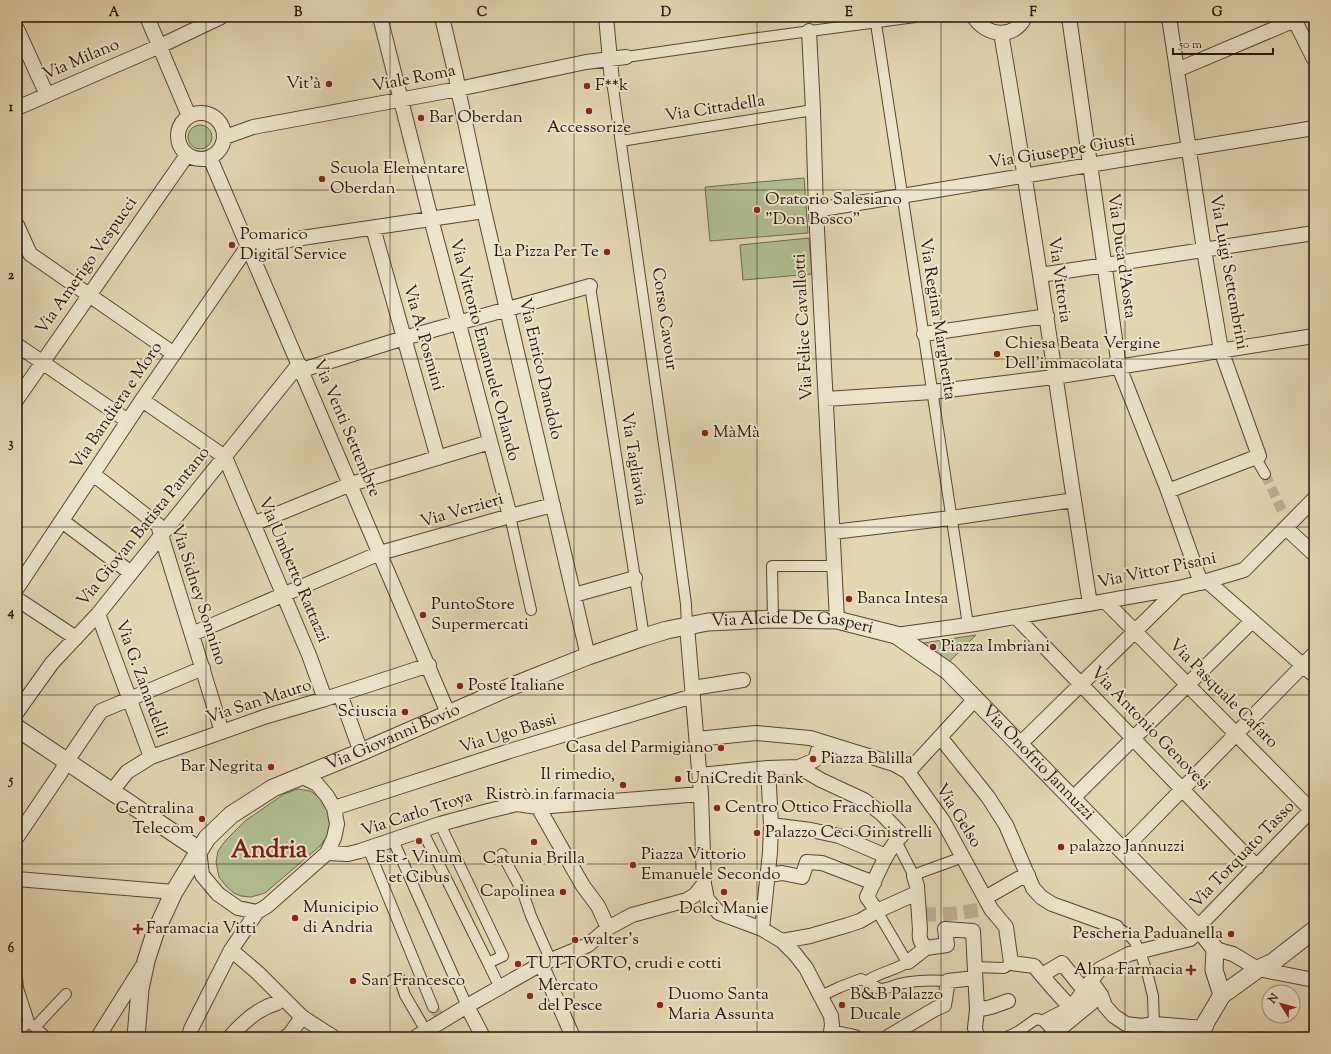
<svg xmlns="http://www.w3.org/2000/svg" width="1331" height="1054" viewBox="0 0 1331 1054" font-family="'Sorts Mill Goudy',serif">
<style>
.green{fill:#b1be8e;stroke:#6d684c}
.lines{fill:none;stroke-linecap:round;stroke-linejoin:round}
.pedestrian-tunnel{stroke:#beaf90;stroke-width:10;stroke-dasharray:10 5;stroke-linecap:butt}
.minor-tunnel{stroke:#beaf90;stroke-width:14;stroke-dasharray:14 7;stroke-linecap:butt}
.pedestrian-casing{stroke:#584434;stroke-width:12}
.minor-casing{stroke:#584434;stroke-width:16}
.tertiary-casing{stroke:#584434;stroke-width:19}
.pedestrian{stroke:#ede4cc;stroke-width:10}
.minor{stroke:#ede4cc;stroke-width:14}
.tertiary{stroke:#ede4cc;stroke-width:17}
.grid{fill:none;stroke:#29130b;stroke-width:1;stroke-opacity:0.55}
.poi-dot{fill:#8f2418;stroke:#ede4cc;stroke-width:1.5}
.labels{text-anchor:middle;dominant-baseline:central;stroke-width:4;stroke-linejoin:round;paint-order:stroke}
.street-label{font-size:17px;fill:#29130b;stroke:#ede4cc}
.poi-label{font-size:17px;fill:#29130b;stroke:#ede4cc;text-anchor:start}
.town-label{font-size:25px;font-weight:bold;fill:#7a1f14;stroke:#ede4cc}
.neatline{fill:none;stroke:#29130b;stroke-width:1.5}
.grid-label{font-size:13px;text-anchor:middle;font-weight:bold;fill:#29130b}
</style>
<rect width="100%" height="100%" fill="#e3d6b1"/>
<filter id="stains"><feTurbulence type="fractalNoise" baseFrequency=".005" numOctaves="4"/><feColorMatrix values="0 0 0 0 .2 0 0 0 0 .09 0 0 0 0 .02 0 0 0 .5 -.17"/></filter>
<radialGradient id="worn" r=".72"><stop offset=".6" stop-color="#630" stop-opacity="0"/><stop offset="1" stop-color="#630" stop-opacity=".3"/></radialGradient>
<!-- green -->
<path class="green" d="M188 137a12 12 0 1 1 24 0a12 12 0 1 1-24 0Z
M804,178L808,233L710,241L705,187Z
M809,238L812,274L743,280L740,245Z
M976,635L949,662L923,643Z
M298,789L310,791L323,799L331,820L328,835L320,846L265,893L251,897L241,896L234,893L226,886L219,877L216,862L218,851L226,840L245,821L284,794Z"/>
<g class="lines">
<!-- pedestrian-tunnel -->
<path class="pedestrian-tunnel" d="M1265,474L1282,511
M433,1007L442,1022"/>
<!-- minor-tunnel -->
<path class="minor-tunnel" d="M922,914C944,916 965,912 986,909"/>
<defs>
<path id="pedestrian" d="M875,17L968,625
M626,57L758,38L915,17
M612,81L671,493L686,604L687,626
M621,141L813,110
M590,286L644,637
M1255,457L1265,474
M510,516L531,610
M773,619L772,566H834
M440,824L503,956L488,963L500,988
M422,830L488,963
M393,840L467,1006
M896,841L914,876L919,873L963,857
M368,848L433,1007
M502,854L523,893L531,916L551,961
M1116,927L1128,934L1135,942L1140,952L1147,972L1153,996L1154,1024
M974,967L1004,968L1011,963
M17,979L18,988L29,1022L46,1037
M392,980L399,977L405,995L426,1031
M867,981C880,972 896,970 908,962L904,957L877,911
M821,996L840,987L861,979L880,989C888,989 896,984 904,983C919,980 933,980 948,981
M35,1027L66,994
M17,1032L29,1022
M1007,1037L1019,1031L1036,1019L1046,1021
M1132,1037L1142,1026"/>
<path id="minor" d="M147,17L189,116
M380,17L431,219L510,516
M442,17L456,76L458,89L484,211L588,656
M606,17L612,81
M974,17C986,36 1014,40 1025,17
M1069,17L1119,367L1167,488L1201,583
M1293,17L1314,59
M17,29L47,95
M809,31L813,110L816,210L837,620
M1001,33C1034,223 1060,413 1090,604
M1177,70L1295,20
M17,108L160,46L221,17
M178 136a23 23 0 1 1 46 0a23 23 0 1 1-46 0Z
M225,137L253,127L458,89L586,62L626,57
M210,158L448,713
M816,210L1314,128
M17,225L30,254L174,354
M373,228L438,458
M1040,275L1314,233
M924,334L1047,316
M17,345L128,421
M302,370L404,338L590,286
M17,399L187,155
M826,399L932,392L1054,377L1314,336
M142,400L225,457L309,655L325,699
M93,474L158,525L222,732
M1168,491L1259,456L1221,350L1204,250L1169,17
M62,521L131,573
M253,524L351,484L490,442
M1286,528L1314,554
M833,532L951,518L1074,500
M1207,581L1314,675
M17,588L142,400L248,246L484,211
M574,595L635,578
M17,599L76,638
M1105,601L1314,813
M98,614L151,757
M1016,617L1257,867
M687,626L701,794
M192,634L380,553L510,516L553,505
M896,635L975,624L1179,588L1207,581L1244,570L1314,499
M693,688L743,680
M340,694L361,752
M17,712L52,663L98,614L299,364
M940,737L988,797L1006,825L1033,888L1041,897L1052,904L1116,927
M697,739L756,733L810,738L894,764L908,772L943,821L991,909L1006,927L1011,963L1034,966L1051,986L1071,1008
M1020,744L1179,588
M799,767L821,780L864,800L882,814L902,835C885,852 877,876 867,897L877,911
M908,772L976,698
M700,775L768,768L799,767L815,760L821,742
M112,791L127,772L151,757L267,716L325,699L429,665
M1073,798L1252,621
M334,808L513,750L693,696
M771,825L811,830L839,836L886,856
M17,837L61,772L67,761L101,711L203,668
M199,850L202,875L218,894L238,908L257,912L267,906L327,853L334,838L337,824L334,808L327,796L317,784L301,776
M1123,850L1314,654
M327,853L348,854L360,851L440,824L488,811L517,804L538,807
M768,875L782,873L802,877L807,862L822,863L874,883
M914,876L917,886L920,930C919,938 920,942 926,948
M17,879L174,892
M704,884L695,895L687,900L632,915L608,928L598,906L583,886L538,807L701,794L704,884L707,899L719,913L762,929L782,941L795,954L806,968L831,1016L832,1025L831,1032
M985,898L1018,879L1028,875
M1198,927L1314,807
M762,929L770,852L771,825L768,768
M782,941L810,936L848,925L860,921L877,911L917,893
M1215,949L1233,954L1258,969L1314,980
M231,950L258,973L302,1017L333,1037
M908,962L926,948L947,945L945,929L973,931L977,1010L975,1028L977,1037
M541,964L573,1037
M1042,975L1062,963L1078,983L1085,990
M1091,981L1100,969L1129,954L1190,939L1200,930
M467,1006L483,1037
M977,1010L991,1007L1008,1001
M831,1032L855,1037
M1056,1032L1046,1021L1071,1008L1091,981L1101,995L1105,1006L1114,1016L1126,1024L1142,1026L1154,1024L1204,1028
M98,1037L142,967
M189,1037L191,1029L231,950L257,912
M230,1037C242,1023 259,1008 277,1003
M286,1037L290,1034L302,1017
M416,1037L467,1006L541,964L588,945L608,928
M888,1037L935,1009L944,1005L948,981L975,978
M1050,1037L1101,995"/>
<g id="tertiary">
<path d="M17,728L199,850"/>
<path id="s1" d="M136,1037L140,989L146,961L155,933L174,892L207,838L231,815L273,788L361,752L510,687L588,656L644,637L667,630L708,622L773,619L837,620L896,635L948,671L1200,930L1215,949L1214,970L1222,995"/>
<path d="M1200,1037L1206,1022L1222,995L1258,969L1273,962L1314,930"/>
</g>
</defs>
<!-- pedestrian casing -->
<use href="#pedestrian" class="pedestrian-casing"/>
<!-- minor casing -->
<use href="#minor" class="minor-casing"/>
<!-- tertiary casing -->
<use href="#tertiary" class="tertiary-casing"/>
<!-- pedestrian -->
<use href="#pedestrian" class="pedestrian"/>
<!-- minor -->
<use href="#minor" class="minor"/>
<!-- tertiary -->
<use href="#tertiary" class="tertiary"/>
</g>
<!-- grid -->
<path class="grid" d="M206,17V1037M390,17V1037M574,17V1037M757,17V1037M941,17V1037M1125,17V1037M17,190H1314M17,359H1314M17,527H1314M17,695H1314M17,864H1314"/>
<!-- markers -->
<g class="poi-dot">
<circle cx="329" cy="84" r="4"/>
<circle cx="587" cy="86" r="4"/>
<circle cx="589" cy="111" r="4"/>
<circle cx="421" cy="118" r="4"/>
<circle cx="322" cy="179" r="4"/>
<circle cx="757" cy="210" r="4"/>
<circle cx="232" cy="245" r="4"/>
<circle cx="607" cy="252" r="4"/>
<circle cx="997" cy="354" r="4"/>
<circle cx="705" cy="433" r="4"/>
<circle cx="849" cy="599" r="4"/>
<circle cx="423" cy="615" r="4"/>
<circle cx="933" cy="647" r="4"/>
<circle cx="460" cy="686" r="4"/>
<circle cx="405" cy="712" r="4"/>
<circle cx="721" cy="748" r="4"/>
<circle cx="813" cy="759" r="4"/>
<circle cx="271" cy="767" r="4"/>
<circle cx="678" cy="779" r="4"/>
<circle cx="623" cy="785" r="4"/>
<circle cx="717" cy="808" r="4"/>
<circle cx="202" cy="819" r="4"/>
<circle cx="757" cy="833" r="4"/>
<circle cx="419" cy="841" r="4"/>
<circle cx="534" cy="842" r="4"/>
<circle cx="1061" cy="847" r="4"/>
<circle cx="633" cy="865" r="4"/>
<circle cx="563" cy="892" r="4"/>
<circle cx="724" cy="892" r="4"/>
<circle cx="295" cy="918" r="4"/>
<path d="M136 923h4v4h4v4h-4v4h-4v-4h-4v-4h4z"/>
<circle cx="1231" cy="934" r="4"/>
<circle cx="575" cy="940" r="4"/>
<circle cx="518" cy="964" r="4"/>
<path d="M1189 964h4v4h4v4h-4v4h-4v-4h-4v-4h4z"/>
<circle cx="353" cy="981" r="4"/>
<circle cx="530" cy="996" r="4"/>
<circle cx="660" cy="1005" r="4"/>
<circle cx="842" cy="1005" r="4"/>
</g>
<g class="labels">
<!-- street labels -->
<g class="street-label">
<text transform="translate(81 60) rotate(-23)">Via Milano</text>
<text transform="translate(414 79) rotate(-11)">Viale Roma</text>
<text transform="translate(715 109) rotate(-9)">Via Cittadella</text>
<text transform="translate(1062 152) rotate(-9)">Via Giuseppe Giusti</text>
<text transform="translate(1121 256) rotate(82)">Via Duca d'Aosta</text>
<text transform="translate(87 266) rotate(-55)">Via Amerigo Vespucci</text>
<text transform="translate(1228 272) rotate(80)">Via Luigi Settembrini</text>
<text transform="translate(1059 280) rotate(82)">Via Vittoria</text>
<text transform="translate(664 319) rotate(82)">Corso Cavour</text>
<text transform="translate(937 319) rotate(81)">Via Regina Margherita</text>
<text transform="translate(804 327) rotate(-93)">Via Felice Cavallotti</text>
<text transform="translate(423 338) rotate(74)">Via A. Posmini</text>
<text transform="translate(484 350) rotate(75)">Via Vittorio Emanuele Orlando</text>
<text transform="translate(540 369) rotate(77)">Via Enrico Dandolo</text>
<text transform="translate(117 406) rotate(-56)">Via Bandiera e Moro</text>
<text transform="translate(346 428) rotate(67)">Via Venti Settembre</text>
<text transform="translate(633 459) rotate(81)">Via Tagliavia</text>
<text transform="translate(462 511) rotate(-16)">Via Verzieri</text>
<text transform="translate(144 527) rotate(-51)">Via Giovan Batista Pantano</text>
<text transform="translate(293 570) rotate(67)">Via Umberto Rattazzi</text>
<text transform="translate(1157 571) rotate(-12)">Via Vittor Pisani</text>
<text transform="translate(198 595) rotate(72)">Via Sidney Sonnino</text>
<text stroke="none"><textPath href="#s1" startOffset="849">Via Alcide De Gasperi</textPath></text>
<text transform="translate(141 679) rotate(70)">Via G. Zanardelli</text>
<text transform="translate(1223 694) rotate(45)">Via Pasquale Cafaro</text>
<text transform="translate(259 702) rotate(-18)">Via San Mauro</text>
<text transform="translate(1150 729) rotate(46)">Via Antonio Genovesi</text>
<text transform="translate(508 734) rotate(-17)">Via Ugo Bassi</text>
<text stroke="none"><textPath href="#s1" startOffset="428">Via Giovanni Bovio</textPath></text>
<text stroke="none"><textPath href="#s1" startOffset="1146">Via Onofrio Jannuzzi</textPath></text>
<text transform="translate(417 814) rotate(-18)">Via Carlo Troya</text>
<text transform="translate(958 816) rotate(58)">Via Gelso</text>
<text transform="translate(1243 855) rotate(-46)">Via Torquato Tasso</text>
</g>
<!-- poi labels -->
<g class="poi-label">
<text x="321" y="84" text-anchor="end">Vit'à</text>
<text x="595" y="86">F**k</text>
<text x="429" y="118">Bar Oberdan</text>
<text x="589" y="128" text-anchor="middle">Accessorize</text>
<text x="330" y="169">Scuola Elementare<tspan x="330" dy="20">Oberdan</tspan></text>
<text x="765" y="200">Oratorio Salesiano<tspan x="765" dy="20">"Don Bosco"</tspan></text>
<text x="240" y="235">Pomarico<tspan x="240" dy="20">Digital Service</tspan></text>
<text x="599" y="252" text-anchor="end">La Pizza Per Te</text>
<text x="1005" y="344">Chiesa Beata Vergine<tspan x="1005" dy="20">Dell'immacolata</tspan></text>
<text x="713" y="433">MàMà</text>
<text x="857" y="599">Banca Intesa</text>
<text x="431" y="605">PuntoStore<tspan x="431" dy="20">Supermercati</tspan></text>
<text x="941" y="647">Piazza Imbriani</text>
<text x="468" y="686">Poste Italiane</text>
<text x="397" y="712" text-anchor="end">Sciuscia</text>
<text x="713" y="748" text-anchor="end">Casa del Parmigiano</text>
<text x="821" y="759">Piazza Balilla</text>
<text x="263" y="767" text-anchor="end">Bar Negrita</text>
<text x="615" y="775" text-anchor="end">Il rimedio,<tspan x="615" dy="20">Ristrò in farmacia</tspan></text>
<text x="686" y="779">UniCredit Bank</text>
<text x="725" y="808">Centro Ottico Fracchiolla</text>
<text x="194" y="809" text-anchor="end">Centralina<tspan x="194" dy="20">Telecom</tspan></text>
<text x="765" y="833">Palazzo Ceci Ginistrelli</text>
<text x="1069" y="847">palazzo Jannuzzi</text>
<text x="641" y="855">Piazza Vittorio<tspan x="641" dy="20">Emanuele Secondo</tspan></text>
<text x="419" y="858" text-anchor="middle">Est - Vinum<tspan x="419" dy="20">et Cibus</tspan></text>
<text x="534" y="859" text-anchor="middle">Catunia Brilla</text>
<text x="555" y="892" text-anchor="end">Capolinea</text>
<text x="303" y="908">Municipio<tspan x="303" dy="20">di Andria</tspan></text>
<text x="724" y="909" text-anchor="middle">Dolci Manie</text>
<text x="146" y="929">Faramacia Vitti</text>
<text x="1223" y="934" text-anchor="end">Pescheria Paduanella</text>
<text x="583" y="940">walter's</text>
<text x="526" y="964">TUTTORTO, crudi e cotti</text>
<text x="1183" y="970" text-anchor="end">Alma Farmacia</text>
<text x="361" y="981">San Francesco</text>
<text x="538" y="986">Mercato<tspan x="538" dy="20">del Pesce</tspan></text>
<text x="668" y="995">Duomo Santa<tspan x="668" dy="20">Maria Assunta</tspan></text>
<text x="850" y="995">B&amp;B Palazzo<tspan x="850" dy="20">Ducale</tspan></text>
</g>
<!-- town labels -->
<g class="town-label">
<text x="269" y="851">Andria</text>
</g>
</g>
<!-- margin -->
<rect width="1331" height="1054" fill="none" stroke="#e3d6b1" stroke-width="44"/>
<!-- north arrow -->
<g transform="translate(1281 1004) rotate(307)"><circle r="19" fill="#ede4cc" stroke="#9f907f"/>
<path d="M0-3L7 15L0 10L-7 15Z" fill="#8f2418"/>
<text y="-6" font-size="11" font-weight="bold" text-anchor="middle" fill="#29130b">N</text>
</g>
<!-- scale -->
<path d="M1173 48v6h100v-6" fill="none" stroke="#29130b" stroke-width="2"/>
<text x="1179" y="48" font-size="12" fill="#29130b" stroke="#ede4cc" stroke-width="3" paint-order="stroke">50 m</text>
<rect x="22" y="22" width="1287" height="1010" class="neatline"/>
<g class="grid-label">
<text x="114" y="16">A</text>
<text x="298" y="16">B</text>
<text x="482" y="16">C</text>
<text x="666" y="16">D</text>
<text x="849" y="16">E</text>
<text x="1033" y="16">F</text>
<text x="1217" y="16">G</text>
<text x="11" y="111">1</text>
<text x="11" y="279">2</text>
<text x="11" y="447">3</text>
<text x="11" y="616">4</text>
<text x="11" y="784">5</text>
<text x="11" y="952">6</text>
</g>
<rect width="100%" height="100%" filter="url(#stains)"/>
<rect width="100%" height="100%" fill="url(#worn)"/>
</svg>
